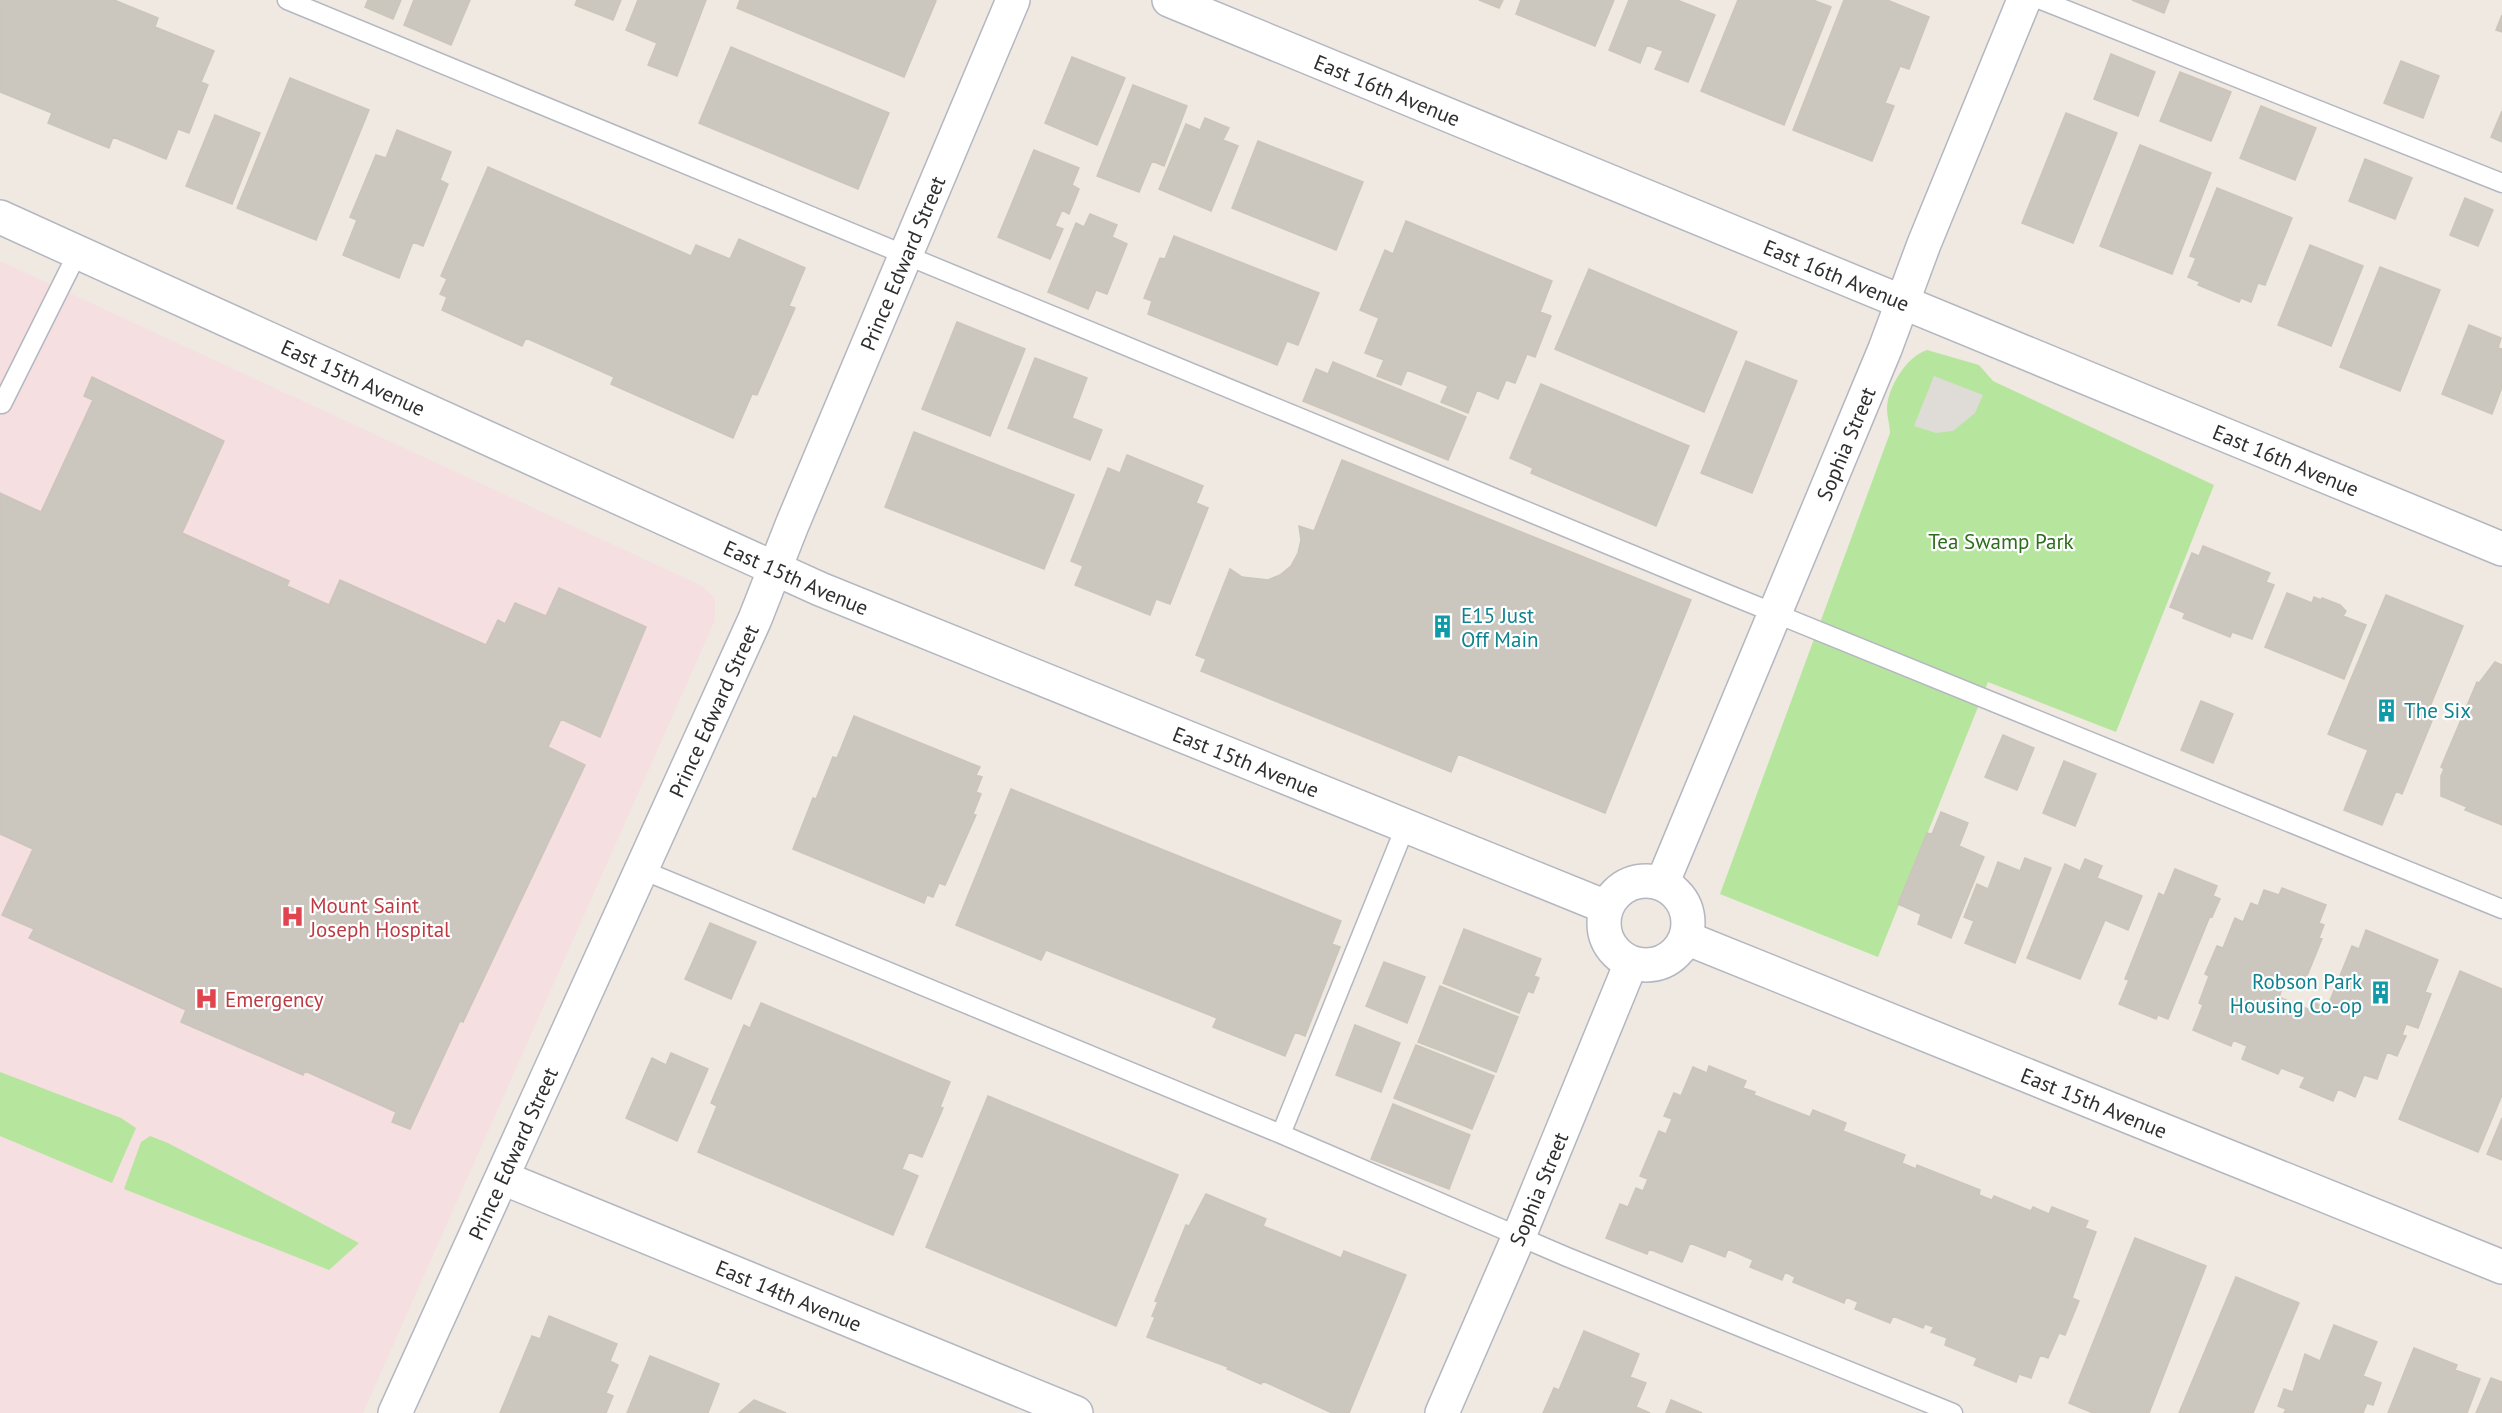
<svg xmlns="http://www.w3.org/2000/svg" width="2502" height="1413" viewBox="0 0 2502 1413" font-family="'PT Sans',sans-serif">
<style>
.medical{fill:#f5dfe0}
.green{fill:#b6e59e}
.plaza{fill:#dfdcd8}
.building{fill:#cbc7bf;stroke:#cbc5ba;stroke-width:1.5}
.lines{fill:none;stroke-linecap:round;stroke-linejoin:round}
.service-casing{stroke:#b4b7c1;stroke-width:21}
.minor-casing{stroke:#b4b7c1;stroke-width:36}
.tertiary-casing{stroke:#b4b7c1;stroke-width:36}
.service{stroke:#fff;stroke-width:18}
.minor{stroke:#fff;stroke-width:33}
.tertiary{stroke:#fff;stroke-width:33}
.labels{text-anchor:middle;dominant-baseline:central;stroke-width:4.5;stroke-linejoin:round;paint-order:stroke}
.street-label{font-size:21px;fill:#2e2e2e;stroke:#fff}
.park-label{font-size:21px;fill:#2c6e1b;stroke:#fff}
.culture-label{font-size:21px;fill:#0d838f;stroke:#fff;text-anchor:start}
.health-label{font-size:21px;fill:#be3a42;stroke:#fff;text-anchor:start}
</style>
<rect width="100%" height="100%" fill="#efe9e1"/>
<!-- medical -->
<path class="medical" d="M0,261L702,586L715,598V620L363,1413H0Z"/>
<!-- green -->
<path class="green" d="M1927,350L1979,365L1993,381L2214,485L2116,732L1988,682L1878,957L1720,894L1890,433C1890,425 1887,417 1887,409C1887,388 1907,356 1927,350Z
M0,1072L121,1118L136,1128L112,1183L0,1136Z
M150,1136L168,1143L359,1243L329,1270L124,1189L141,1142Z"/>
<!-- plaza -->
<path class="plaza" d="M1934,376L1983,395L1975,413L1953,431L1936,433L1914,426Z"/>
<!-- building -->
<path class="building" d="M0,0H114L158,18L155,27L214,51L201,82L208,85L189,133L178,129L166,159L113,137L109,148L48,123L52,113L0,92Z
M368,0H401L393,19L365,7Z
M414,0H470L451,45L404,25Z
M577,0H621L613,20L575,5Z
M638,0H706L677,76L648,65L657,43L626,30Z
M740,0H933L936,1L904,77L737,8Z
M1479,0H1503L1499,8Z
M1521,0H1614L1595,46L1516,14Z
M1629,0H1677L1715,15L1688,82L1655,69L1663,51L1647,45L1640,63L1609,50Z
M1738,0H1813L1831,7L1784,125L1701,91Z
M1844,0H1887L1929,17L1909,69L1900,66L1885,103L1894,106L1872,161L1793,130Z
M2132,0H2169L2164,13Z
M2502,15V32L2496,30Z
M731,47L889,113L858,189L699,123Z
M2111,54L2155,72L2138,116L2094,99Z
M1072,57L1125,78L1097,145L1045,123Z
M2401,61L2439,76L2423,118L2384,103Z
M2180,72L2231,92L2211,141L2160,121Z
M290,78L369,110L316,240L237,208Z
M1133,85L1187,106L1164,166L1152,161L1139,192L1097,176Z
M2261,106L2316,128L2295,180L2240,158Z
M2502,111V142L2491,137Z
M2066,113L2117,133L2073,243L2022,223Z
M215,115L260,133L232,204L186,186Z
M1205,118L1229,128L1223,140L1238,146L1211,211L1159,189L1186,124L1200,130Z
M397,130L451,152L440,180L448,184L423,246L413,242L399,278L343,255L357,220L350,217L376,155L386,158Z
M1258,141L1363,182L1336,250L1232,208Z
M2140,145L2211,173L2172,274L2100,246Z
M1034,150L1079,168L1072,185L1079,189L1069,214L1062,210L1055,226L1063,229L1050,259L998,237Z
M2365,159L2412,178L2395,219L2349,201Z
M488,167L691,256L696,245L730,259L739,239L805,268L789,306L795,308L757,395L752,394L733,438L611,384L614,377L526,338L522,346L442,310L447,297L440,294L447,279L441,276Z
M2217,188L2292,218L2265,285L2258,283L2251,302L2241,298L2239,302L2198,285L2200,282L2188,277L2196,258L2190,256Z
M2465,198L2493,210L2478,246L2450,235Z
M1090,214L1117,225L1112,237L1127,244L1107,294L1096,290L1088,309L1048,292L1076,223L1084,227Z
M1406,221L1552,281L1540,312L1551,316L1535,357L1527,354L1515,383L1506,380L1498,399L1477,390L1468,413L1441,402L1448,386L1407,370L1401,385L1377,376L1384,360L1365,353L1379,318L1360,310L1385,250L1393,254Z
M1174,236L1319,293L1298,345L1287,341L1277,365L1148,314L1152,301L1144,298L1160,258L1165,259Z
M2310,245L2363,266L2331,346L2278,325Z
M2380,267L2440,290L2400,391L2340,367Z
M1589,269L1737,332L1704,412L1555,349Z
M957,322L1025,349L990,436L922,409Z
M2469,325L2501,338L2498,348L2502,349V387L2492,414L2442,394Z
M1035,358L1087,378L1072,418L1102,430L1090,460L1008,428Z
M1746,361L1797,381L1752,493L1701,473Z
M1333,362L1466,417L1448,460L1303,401L1316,369L1328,374Z
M92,377L224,441L182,533L289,581L287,586L329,605L340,580L486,645L498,620L505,624L515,603L546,616L559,588L646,627L600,737L561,719L548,747L585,765L463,1022L460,1021L410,1129L392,1122L396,1112L305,1071L303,1075L181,1022L186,1010L29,938L34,929L2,915L33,849L0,834V493L41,512L93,400L84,396Z
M1541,384L1689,446L1656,526L1531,473L1533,468L1510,458Z
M914,432L1074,495L1044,569L885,507Z
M1127,455L1203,486L1196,503L1208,508L1170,604L1156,599L1150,615L1075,585L1083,566L1071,561L1108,468L1120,473Z
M1342,460L1691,600L1605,813L1458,754L1451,772L1201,671L1206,659L1196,655L1230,569L1242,577L1268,580L1280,575L1291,566L1298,553L1301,540L1299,526L1314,531Z
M2203,546L2270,573L2266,582L2274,585L2252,639L2232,632L2230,637L2183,618L2185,613L2170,607L2192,553L2199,556Z
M2287,593L2312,603L2314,597L2321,600L2322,598L2340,605L2346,611L2343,616L2366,625L2344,679L2265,647Z
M2386,595L2463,626L2429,709L2436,711L2402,794L2396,791L2382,825L2344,810L2368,750L2328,734Z
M2495,662L2502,665V825L2465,810L2467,807L2441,796V776L2444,769L2441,767L2477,682L2479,683Z
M2201,701L2233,714L2213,763L2181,750Z
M854,716L980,767L976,775L982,777L976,792L981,794L973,814L976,815L945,885L939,883L933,897L927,895L924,903L793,849L813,798L816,799L833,757L837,758Z
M2003,735L2034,748L2017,790L1985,777Z
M2064,761L2096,774L2075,826L2043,813Z
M1011,789L1341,921L1332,944L1340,947L1305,1036L1295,1032L1285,1056L1213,1027L1217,1018L1046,950L1041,960L956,925Z
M1941,812L1968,823L1959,846L1984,857L1951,938L1918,924L1921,914L1898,904L1927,833L1932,834Z
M2025,858L2051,868L2015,963L1965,943L1974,921L1964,917L1977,884L1988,889L1998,862L2020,871Z
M2085,859L2102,866L2097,878L2142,896L2128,930L2105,920L2080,979L2027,958L2065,864L2080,871Z
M2175,869L2217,886L2213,896L2220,899L2212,917L2210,916L2168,1019L2158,1015L2156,1019L2119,1004L2129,980L2125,979L2159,893L2164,896Z
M2282,888L2326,905L2319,923L2324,925L2319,938L2322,939L2302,988L2294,984L2292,987L2284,984L2279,997L2310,1010L2313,1002L2327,1008L2352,946L2359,949L2366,930L2438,960L2425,992L2431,994L2418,1028L2406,1024L2402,1035L2406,1036L2397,1056L2387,1052L2377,1079L2364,1075L2355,1097L2338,1089L2333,1101L2300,1087L2305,1077L2281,1068L2278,1074L2242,1059L2247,1046L2233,1040L2231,1046L2193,1030L2203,1005L2199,1003L2209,976L2205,974L2217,946L2223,948L2235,918L2243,922L2251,903L2258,906L2264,890L2279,895Z
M710,923L756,942L731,999L685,979Z
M1464,929L1541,959L1534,976L1539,978L1533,993L1528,991L1519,1013L1443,983Z
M1384,962L1425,977L1407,1023L1366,1006Z
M2460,971L2502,989V1095L2478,1152L2399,1119Z
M1440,986L1518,1017L1496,1072L1418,1042Z
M761,1003L950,1082L940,1107L943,1108L922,1157L909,1152L902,1169L918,1176L893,1235L698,1152L717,1106L711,1103L744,1025L750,1028Z
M1355,1025L1400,1043L1381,1092L1336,1075Z
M1416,1045L1494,1076L1472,1129L1394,1098Z
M671,1053L708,1069L677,1141L626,1118L652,1058L666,1065Z
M1709,1066L1746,1081L1743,1088L1755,1092L1754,1095L1810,1117L1813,1110L1846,1123L1843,1131L1905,1155L1902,1163L1916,1169L1917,1165L1980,1190L1979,1195L1992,1200L1994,1196L2031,1211L2033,1207L2049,1214L2052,1207L2088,1221L2085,1228L2096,1232L2072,1298L2079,1301L2065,1335L2059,1333L2048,1358L2040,1355L2031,1378L2019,1374L2016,1382L1974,1365L1977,1358L1945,1345L1947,1338L1931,1332L1934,1327L1925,1324L1923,1328L1893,1316L1890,1323L1855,1309L1858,1302L1846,1297L1844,1303L1793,1282L1795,1277L1785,1272L1782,1280L1750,1267L1753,1260L1728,1249L1725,1257L1690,1243L1682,1262L1649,1249L1647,1254L1606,1238L1620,1204L1628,1207L1636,1188L1643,1191L1648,1179L1640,1176L1659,1131L1666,1134L1672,1119L1664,1116L1674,1093L1681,1096L1693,1067L1707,1073Z
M988,1096L1178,1175L1116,1326L926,1247Z
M1393,1104L1470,1135L1449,1189L1371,1159Z
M2502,1118V1160L2487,1154Z
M1206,1194L1266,1219L1263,1226L1341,1258L1344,1251L1406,1275L1349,1413H1332L1263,1381L1261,1384L1227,1369L1228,1367L1147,1337L1155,1317L1152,1316L1158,1302L1155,1301L1186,1225L1189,1226Z
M2135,1238L2206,1266L2149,1413H2093L2069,1403Z
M2236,1277L2299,1303L2253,1413H2179Z
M549,1316L617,1344L610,1361L618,1365L606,1393L613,1396L606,1413H500L532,1336L540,1339Z
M2334,1325L2377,1342L2363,1376L2381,1383L2373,1405L2367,1403L2363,1413H2284L2286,1409L2278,1406L2284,1389L2293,1392L2305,1354L2320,1361Z
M1584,1331L1639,1354L1630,1377L1646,1383L1636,1407L1650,1413H1543L1554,1388L1559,1390Z
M2414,1348L2457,1365L2455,1370L2480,1379L2467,1413H2388Z
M650,1356L719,1384L708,1413H627Z
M2491,1378L2502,1382V1413H2476Z
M754,1400L786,1413H739Z
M1671,1400L1702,1413H1666Z"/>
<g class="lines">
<defs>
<path id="service" d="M287,0L1730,595L2502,909
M2041,0L2502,183
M0,403L2,404L78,252
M640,869L1281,1134L1567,1257L1953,1413
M1281,1134L1406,825"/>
<g id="minor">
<path id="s1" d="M0,217L820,589L1606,907"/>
<circle cx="1646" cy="923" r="42"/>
<path id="s2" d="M1662,884L1885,349L1924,244L2024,0"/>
<path id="s3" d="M1686,938L2502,1267"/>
<path id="s4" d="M503,1178L1076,1413"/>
<path id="s5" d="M395,1413L755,619L792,525L1013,0"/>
<path id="s6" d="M1442,1413L1519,1236L1631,963"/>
</g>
<g id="tertiary">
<path id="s7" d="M1169,0L2502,549"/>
</g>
</defs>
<!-- service casing -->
<use href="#service" class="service-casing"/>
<!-- minor casing -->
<use href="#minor" class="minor-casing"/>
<!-- tertiary casing -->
<use href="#tertiary" class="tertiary-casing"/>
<!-- service -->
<use href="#service" class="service"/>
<!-- minor -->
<use href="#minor" class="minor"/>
<!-- tertiary -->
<use href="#tertiary" class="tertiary"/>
</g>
<!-- icons -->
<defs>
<symbol id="building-bare" viewBox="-9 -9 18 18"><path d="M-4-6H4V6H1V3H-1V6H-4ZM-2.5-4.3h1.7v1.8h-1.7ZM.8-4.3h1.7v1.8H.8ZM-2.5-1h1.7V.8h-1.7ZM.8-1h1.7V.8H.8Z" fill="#0f9aa8" stroke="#fff" stroke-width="2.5" paint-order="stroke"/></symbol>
<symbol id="hospital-bare" viewBox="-9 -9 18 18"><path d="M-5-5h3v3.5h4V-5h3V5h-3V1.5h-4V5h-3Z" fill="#e0444e" stroke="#fff" stroke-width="2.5" paint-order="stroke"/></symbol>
</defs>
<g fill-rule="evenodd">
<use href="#building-bare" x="1426" y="610" width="33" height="33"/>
<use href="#building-bare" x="2370" y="694" width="33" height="33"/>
<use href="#hospital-bare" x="276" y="900" width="33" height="33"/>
<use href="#building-bare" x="2364" y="976" width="33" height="33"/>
<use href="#hospital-bare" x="190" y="982" width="33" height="33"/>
</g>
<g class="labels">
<!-- street labels -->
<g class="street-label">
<text stroke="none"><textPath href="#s7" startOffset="236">East 16th Avenue</textPath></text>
<text stroke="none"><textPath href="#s5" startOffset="1257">Prince Edward Street</textPath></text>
<text stroke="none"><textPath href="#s7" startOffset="722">East 16th Avenue</textPath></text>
<text stroke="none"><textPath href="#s1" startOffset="388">East 15th Avenue</textPath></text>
<text stroke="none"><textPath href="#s2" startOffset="477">Sophia Street</textPath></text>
<text stroke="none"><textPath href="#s7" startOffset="1208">East 16th Avenue</textPath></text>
<text stroke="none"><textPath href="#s1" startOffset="874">East 15th Avenue</textPath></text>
<text stroke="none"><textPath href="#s5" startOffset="771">Prince Edward Street</textPath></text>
<text stroke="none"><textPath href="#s1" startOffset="1360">East 15th Avenue</textPath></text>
<text stroke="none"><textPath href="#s3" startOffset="440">East 15th Avenue</textPath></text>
<text stroke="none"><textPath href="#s5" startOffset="285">Prince Edward Street</textPath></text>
<text stroke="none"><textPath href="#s6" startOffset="244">Sophia Street</textPath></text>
<text stroke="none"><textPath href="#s4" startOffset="309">East 14th Avenue</textPath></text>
</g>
<!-- park labels -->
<g class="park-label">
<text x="2001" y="541">Tea Swamp Park</text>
</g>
<!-- culture labels -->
<g class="culture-label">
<text x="1461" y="615">E15 Just<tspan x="1461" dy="24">Off Main</tspan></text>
<text x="2404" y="710">The Six</text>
<text x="2362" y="981" text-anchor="end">Robson Park<tspan x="2362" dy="24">Housing Co-op</tspan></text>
</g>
<!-- health labels -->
<g class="health-label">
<text x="310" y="905">Mount Saint<tspan x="310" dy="24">Joseph Hospital</tspan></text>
<text x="225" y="999">Emergency</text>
</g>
</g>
</svg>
